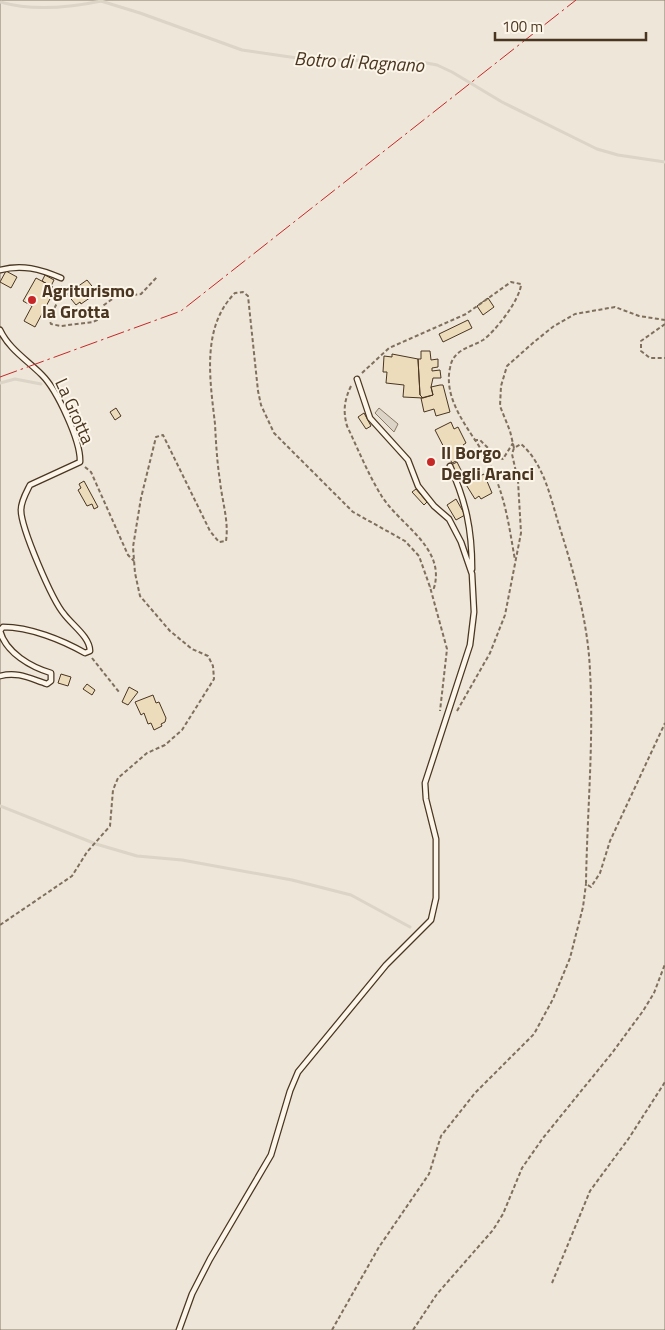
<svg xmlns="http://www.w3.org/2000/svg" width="665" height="1330" viewBox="0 0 665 1330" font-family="'Titillium Web',sans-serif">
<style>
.green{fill:#ede6d9;stroke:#887966}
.water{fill:#dcd4c6;stroke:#887966}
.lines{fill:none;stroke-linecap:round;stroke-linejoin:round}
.stream{stroke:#dcd4c6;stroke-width:3}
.building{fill:#ecdcbc;stroke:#4a3520}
.service-casing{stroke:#4a3520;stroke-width:7}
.path{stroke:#7f6f5c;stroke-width:2;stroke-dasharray:4 2.5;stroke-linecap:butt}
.service{stroke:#fbf6e9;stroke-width:4.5}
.power{stroke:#c62828;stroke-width:1;stroke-dasharray:18 4 2.5 4;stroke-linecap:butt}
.poi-dot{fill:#c62828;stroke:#fbf6e9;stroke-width:2}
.labels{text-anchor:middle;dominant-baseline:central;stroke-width:4;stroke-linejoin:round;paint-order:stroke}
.poi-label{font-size:18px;font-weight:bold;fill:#4a3520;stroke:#fbf6e9;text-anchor:start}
.street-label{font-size:18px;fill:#4a3520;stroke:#fbf6e9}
.water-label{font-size:19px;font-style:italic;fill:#4a3520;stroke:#fbf6e9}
</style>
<rect width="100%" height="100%" fill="#fbf6e9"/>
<!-- green -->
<path class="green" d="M0,0H665V1330H0Z"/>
<!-- water -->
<path class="water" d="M379,408L398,424L394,432L375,413Z"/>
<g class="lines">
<!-- stream -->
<path class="stream" d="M101,1L140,13L242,50L304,59L421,62L437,65L452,72L502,102L597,149L618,155L665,162
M0,2C32,11 68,8 101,1
M0,383L15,379L41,384
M0,806L96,844L137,856L182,860L292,880L351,895L410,927"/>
</g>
<!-- building -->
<path class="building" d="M6,271L17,277L11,288L0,282Z
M45,275L54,280L51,286L42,281Z
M36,278L53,287L48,296L51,297L35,327L24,321L32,306L23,301Z
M87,280L96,291L93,293L94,295L81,304L80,302L76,305L67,294Z
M488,298L494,307L483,315L477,306Z
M468,320L472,328L443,342L439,334Z
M421,351H430L431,360L438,359V367L432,368V371L440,370L441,378H433L431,387L433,395L423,398L420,395L418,359H421Z
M392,354L418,359L420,395L423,398L403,397L404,385L386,383L387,372H383L384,356L392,357Z
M440,385H443L450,412L436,416L434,409L424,412L421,398L433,395L431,387Z
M116,408L121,416L115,420L110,412Z
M364,413L371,426L366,429L358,417Z
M451,422L454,429L458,427L466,443L463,445L468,455L452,463L435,430Z
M457,462L463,474L457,477L451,465Z
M479,474L480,476L484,474L492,493L481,499L479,496L475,499L465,483Z
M84,481L98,507L94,509L92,504L87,506L78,490L81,488L79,484Z
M416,489L427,502L424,505L412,492Z
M456,499L465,515L456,520L447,505Z
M61,674L71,677L68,686L58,683Z
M87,684L95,690L92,695L83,689Z
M129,687L138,692L128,705L122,702Z
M153,695L156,703L159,702L166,718L165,722L161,724L162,726L154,730L151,723L148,724L144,713L141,715L135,702Z"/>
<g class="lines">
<defs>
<path id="service" d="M0,270C22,264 40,269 61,278
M0,330C9,349 27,360 42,375C57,390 81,441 80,462L30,485C26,493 21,501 21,510C21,528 52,600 64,614C72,625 90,637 90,651L85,653C62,640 30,627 3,627L0,631
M450,466C466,502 472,529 472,569
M0,631C6,653 31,667 51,673V681L47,684C31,679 18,671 0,676
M179,1330L192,1294L210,1259L271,1155L290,1091L298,1072L386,965L431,920L436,898V839L426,799L425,783L470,645L474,612L472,574L461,542L449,519L434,506L418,486L408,460L370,418L357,379"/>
</defs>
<!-- service casing -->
<use href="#service" class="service-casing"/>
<!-- path -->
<path class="path" d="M62,286L59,299L49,319L51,324L61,326L93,322L97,320L104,305L115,297L141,294L157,277
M665,324L641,341V351L650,358H665
M362,373L389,348L466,314L511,282L521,284C521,298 495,332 483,340C470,348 453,349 450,368C443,400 469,429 484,454C491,466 497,480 501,493C508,515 511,538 515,560
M351,386C344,401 343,411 347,426C358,449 368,474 381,495C399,525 446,547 434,588L430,587
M474,440H480L497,457L503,459L513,443
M514,448L510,431L500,406L501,386L507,366L534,342L554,326L575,314L615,307L639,316L665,320
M85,467L91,472L128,555L134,561
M92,658L119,692
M457,711L490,653L505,615L521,533L518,481L512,454L514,448L521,444C543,463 550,495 558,522C573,569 588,621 590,671C594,742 587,813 586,884L591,887L600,873L610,841L665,723
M0,925L72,876L87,852L110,826L113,790L118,778L147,753L165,745L182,730L214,679L213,666L208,656L192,649L170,631L140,596L135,573L133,547L141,498L156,437L163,435L210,531L219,542L226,541C229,521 222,501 220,481C217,462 216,443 215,424C210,380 201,327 235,293L243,292L248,296L258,391L261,405L274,433L353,512L405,541L419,556L430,587L447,649L440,711
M552,1283L590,1191L629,1138L665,1082
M332,1330L379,1247L429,1174L441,1136L475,1093L534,1034L553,999L570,958L583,907L586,884
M413,1330L437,1294L493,1230L503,1214L522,1168L543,1138L612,1053L643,1011L654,993L665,964"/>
<!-- service -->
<use href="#service" class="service"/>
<!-- power -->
<path class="power" d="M0,377L181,311L576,0"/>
</g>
<!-- markers -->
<g class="poi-dot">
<circle cx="32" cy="300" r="5"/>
<circle cx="431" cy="462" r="5"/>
</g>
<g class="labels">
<!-- poi labels -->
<g class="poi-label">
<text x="42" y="290">Agriturismo<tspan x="42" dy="21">la Grotta</tspan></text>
<text x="441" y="452">Il Borgo<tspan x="441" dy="21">Degli Aranci</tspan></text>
</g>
<!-- street labels -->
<g class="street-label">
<text transform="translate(75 411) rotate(66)">La Grotta</text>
</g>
<!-- water labels -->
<g class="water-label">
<text transform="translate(359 61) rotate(3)">Botro di Ragnano</text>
</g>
</g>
<!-- scale -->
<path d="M495 32v8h151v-8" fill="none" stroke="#4a3520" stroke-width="2.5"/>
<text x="502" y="32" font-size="15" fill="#4a3520" stroke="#fbf6e9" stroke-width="4" paint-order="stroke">100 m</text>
</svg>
